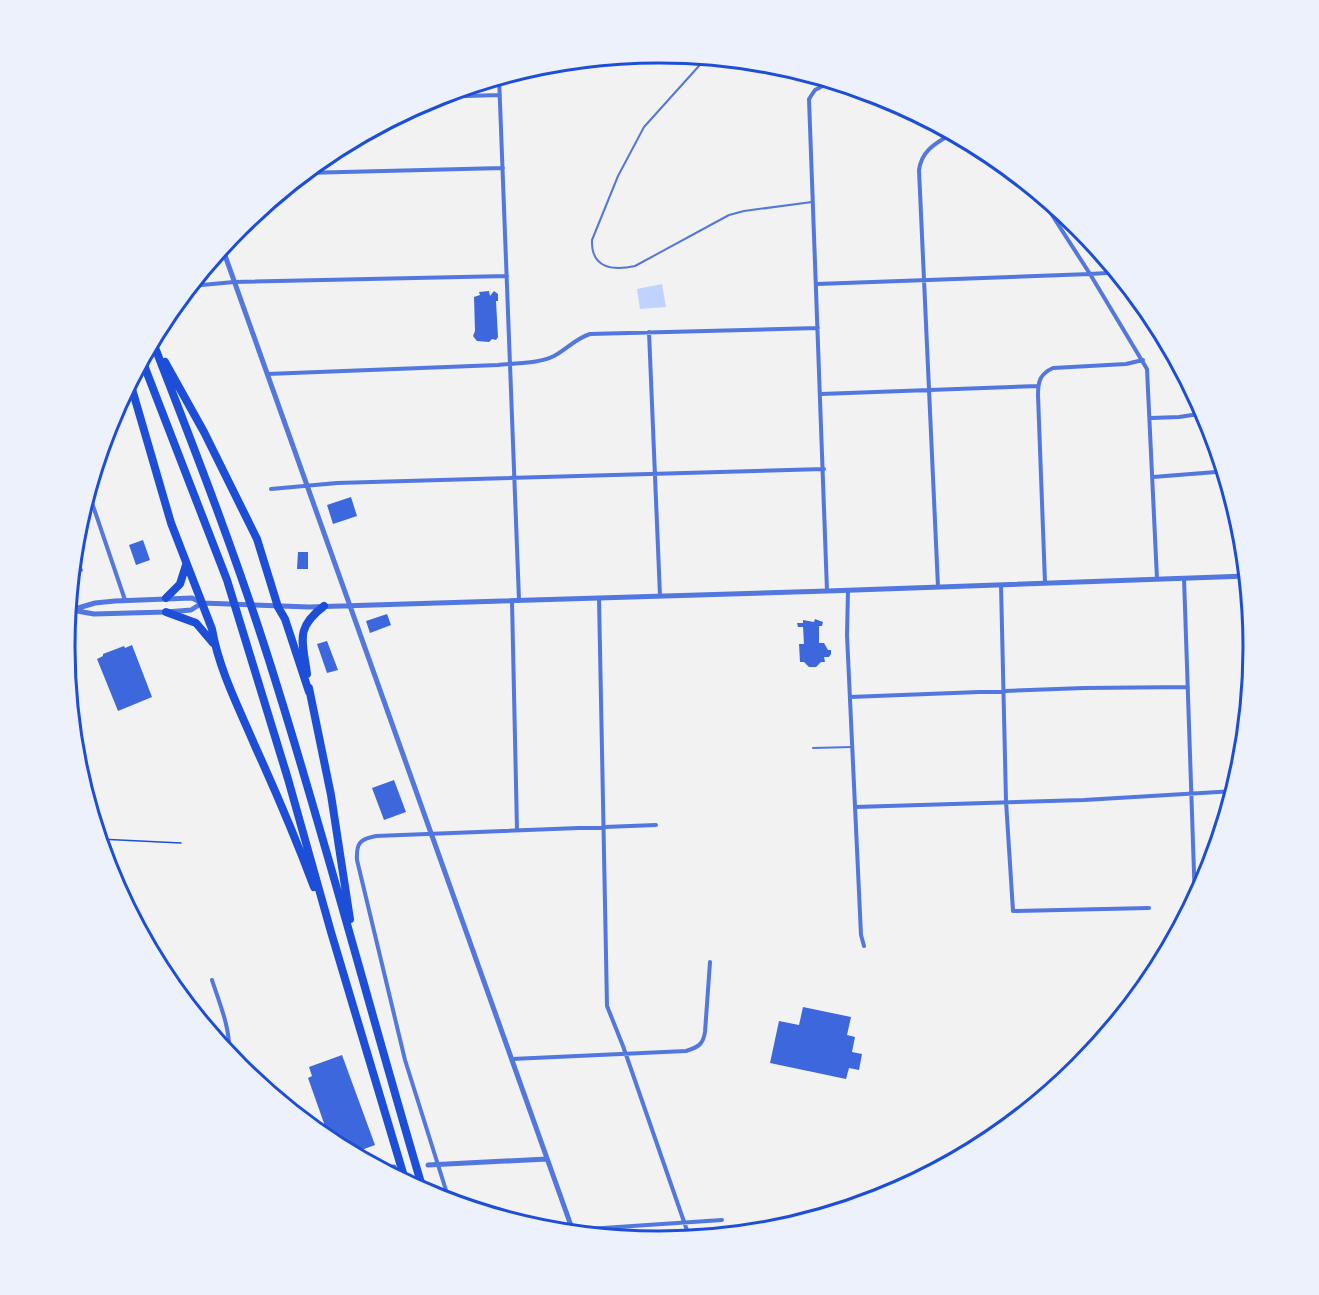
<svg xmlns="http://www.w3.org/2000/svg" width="1319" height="1295" viewBox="0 0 1319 1295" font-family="Quicksand,sans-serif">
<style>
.water{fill:#bfd3fe}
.building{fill:#3d67dc}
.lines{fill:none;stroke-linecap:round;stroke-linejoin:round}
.path{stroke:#1d4ed8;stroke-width:1.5}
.service{stroke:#5277de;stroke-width:2}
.minor{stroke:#5277de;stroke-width:4}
.tertiary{stroke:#5277de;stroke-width:5}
.motorway{stroke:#1d4ed8;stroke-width:8}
.rim{fill:none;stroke:#1d4ed8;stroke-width:3}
</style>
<rect width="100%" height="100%" fill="#f2f2f2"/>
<!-- water -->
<path class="water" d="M662,284L666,307L640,309L637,289Z"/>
<!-- building -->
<path class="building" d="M489,291L490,296L494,291L498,294V301H496L498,337L496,340L492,339L489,342L477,341L473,336L475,331L474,297L480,295L479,292Z
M351,497L357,516L333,524L327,505Z
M143,540L150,560L136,565L129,545Z
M75,546L83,571L72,575Z
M298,552H308V569H297Z
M387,614L391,625L370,633L366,621Z
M815,619L823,622L822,626H819V643H824L828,650H831V654L829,657H824L825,662H821L816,667H809L804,662H800L799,644H804L803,627H798L797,623H803V620L814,622Z
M327,641L338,670L327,673L317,644Z
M132,645L152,697L118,711L97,659L103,656V654L124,646L125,648Z
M394,780L406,812L384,820L372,788Z
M803,1007L851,1017L847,1035L855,1037L852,1052L862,1054L859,1070L849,1068L846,1079L770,1063L779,1021L799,1025Z
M342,1055L375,1145L356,1152L353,1143L339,1148L331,1143L308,1078L312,1076L309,1067Z"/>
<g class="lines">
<!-- path -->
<path class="path" d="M99,839L181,843"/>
<!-- service -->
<path class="service" d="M707,57L644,127L618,176L592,240C591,268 612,271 635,266L729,215L744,211L812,202
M813,748L852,747"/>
<!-- minor -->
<path class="minor" d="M499,77L519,600
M433,97L500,95
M304,173L503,168
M1036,190L1090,274L1147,369L1157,579
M817,284L1090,274L1107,273L1115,269
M191,286L234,282L507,276
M649,332L660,596
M267,374L498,365C515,363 538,364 554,356C566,350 576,338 590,334L818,328
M821,394L1038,386
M1151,418L1179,417L1206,413
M1153,477L1216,472
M271,489L337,483L824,469
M88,491L125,600
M1184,578L1195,902
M1045,583L1038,395C1038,381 1040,374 1053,368L1126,364L1143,360
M1001,585L1006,801L1013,911L1149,908
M938,587L919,170C922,149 937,143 953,133
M848,590L847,635L861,935L864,946
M827,591L809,99L815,90L832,81
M599,598L607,1006L623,1046L690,1239
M512,601L517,830
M850,697L1084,688L1188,687
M855,807L1084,800L1235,791
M212,980C220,1005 231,1029 229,1056
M512,1059L686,1051C698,1047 703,1045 705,1032L710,962
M450,1203L405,1060L357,860C356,843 360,839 376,836L656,825
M573,1230L722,1220"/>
<!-- tertiary -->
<path class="tertiary" d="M222,247L574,1234
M68,611L95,603L115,601L192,598L202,603L309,607L827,591L1247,576
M77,611L94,614L166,612L191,610L202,603
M428,1165L547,1159
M377,1168L394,1167"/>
<!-- motorway -->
<path class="motorway" d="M152,340C197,455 242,571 278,689C330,856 374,1025 424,1193
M142,360L227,580L288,779L331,932L406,1183
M165,362L204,432L257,539L278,607L285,619L309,692
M130,382L171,523L212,629C219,670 239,708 255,746C276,792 296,839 314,887
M166,598L180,584L186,565
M166,612L196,623L213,643
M307,674C303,641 294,629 324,606
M309,688L331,795L350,919"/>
</g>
<!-- crop -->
<path d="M0 0H1319V1295H0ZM75 647a584 584 0 1 1 1168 0a584 584 0 1 1-1168 0Z" fill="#edf1fc" fill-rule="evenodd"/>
<path class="rim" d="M75 647a584 584 0 1 1 1168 0a584 584 0 1 1-1168 0Z"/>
</svg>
